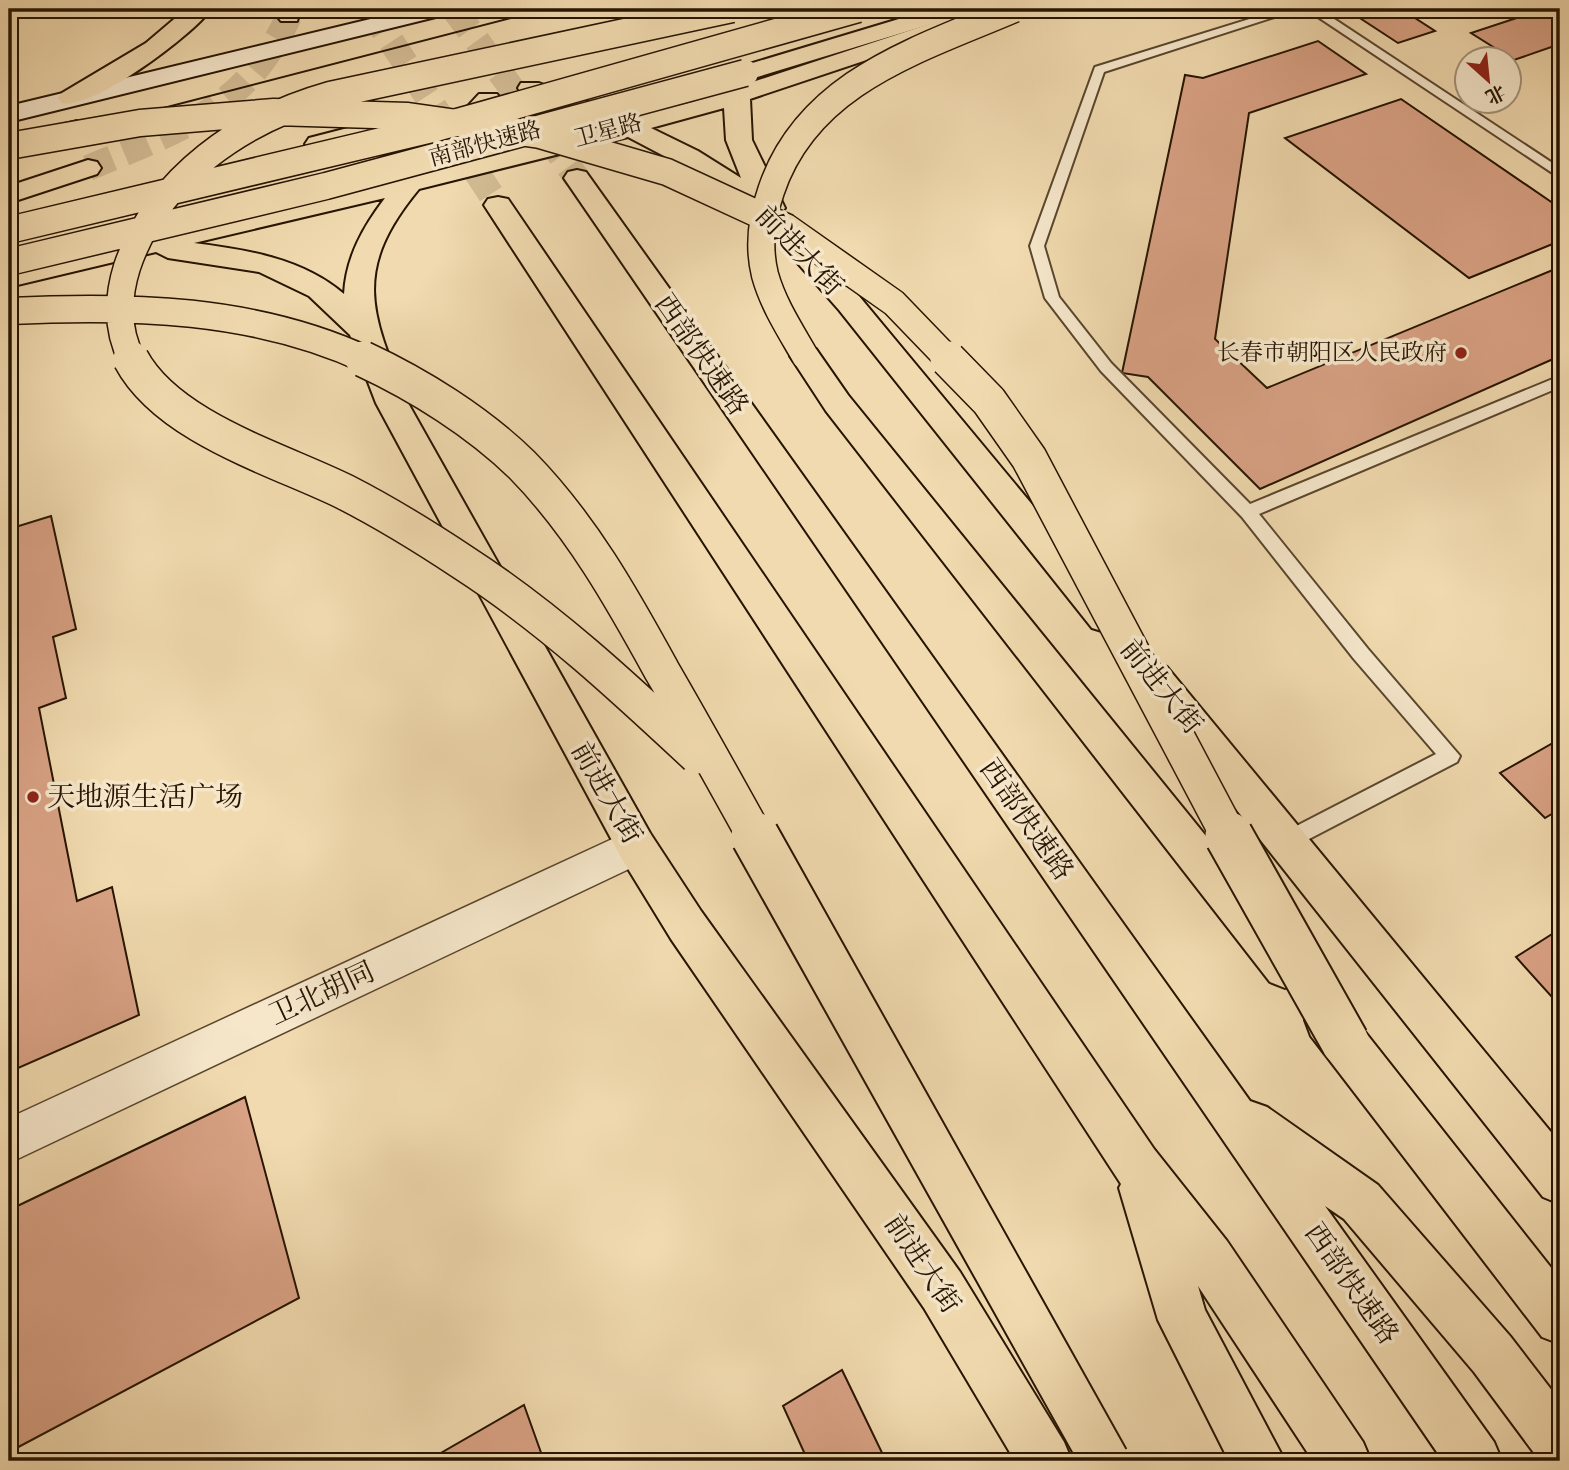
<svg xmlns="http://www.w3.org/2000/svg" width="1569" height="1470" viewBox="0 0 1569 1470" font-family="'Libre Bodoni','Noto Serif SC',serif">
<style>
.building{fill:#d9a285;stroke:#261402;stroke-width:2}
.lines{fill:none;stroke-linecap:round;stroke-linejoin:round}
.primary-tunnel{stroke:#d3bc95;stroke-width:26;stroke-dasharray:26 13;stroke-linecap:butt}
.highway-tunnel{stroke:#d3bc95;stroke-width:26;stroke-dasharray:26 13;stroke-linecap:butt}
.lane-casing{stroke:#59462d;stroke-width:4}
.street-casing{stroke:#59462d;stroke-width:3}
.secondary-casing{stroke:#261402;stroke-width:4}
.primary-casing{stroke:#261402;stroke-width:4}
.highway-casing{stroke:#261402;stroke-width:4}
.lane{fill:#f6e7cb;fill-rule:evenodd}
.street{fill:#f6e7cb;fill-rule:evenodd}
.secondary{fill:#f6e7cb;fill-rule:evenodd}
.primary{fill:#f1daaf;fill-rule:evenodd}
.highway{fill:#f1daaf;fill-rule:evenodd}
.tram{stroke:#261402;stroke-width:2}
.highway-bridge-far2-casing{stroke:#261402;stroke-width:29;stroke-linecap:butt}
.highway-bridge-far1-casing{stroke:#261402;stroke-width:38;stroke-linecap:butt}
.highway-bridge-casing{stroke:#261402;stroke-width:51;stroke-linecap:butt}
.highway-bridge-far2{stroke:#f1daaf;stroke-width:26}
.highway-bridge-far1{stroke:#f1daaf;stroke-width:35}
.highway-bridge{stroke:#f1daaf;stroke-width:47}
.poi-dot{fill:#8f2418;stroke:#f6e7cb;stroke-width:2.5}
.labels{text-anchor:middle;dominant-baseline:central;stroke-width:7;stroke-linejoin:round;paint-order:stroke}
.far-street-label{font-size:23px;fill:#261402;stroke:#f6e7cb}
.far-poi-label{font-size:23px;fill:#261402;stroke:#f6e7cb;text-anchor:end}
.street-label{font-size:28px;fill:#261402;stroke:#f6e7cb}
.poi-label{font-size:28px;fill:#261402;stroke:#f6e7cb;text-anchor:start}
</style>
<rect width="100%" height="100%" fill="#f1daaf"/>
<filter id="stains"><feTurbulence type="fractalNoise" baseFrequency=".00286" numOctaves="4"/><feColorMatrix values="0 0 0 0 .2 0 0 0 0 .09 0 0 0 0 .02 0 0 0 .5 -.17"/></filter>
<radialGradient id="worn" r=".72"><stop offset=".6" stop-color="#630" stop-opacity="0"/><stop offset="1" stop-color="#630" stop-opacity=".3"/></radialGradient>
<!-- building -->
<path class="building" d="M1346,9H1401L1435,31L1398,43Z
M1544,9H1560V44L1514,60L1471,33Z
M1318,41L1366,74L1249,113L1215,339L1267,388L1560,267V356L1260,489L1148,377L1122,373L1185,75L1203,78Z
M1401,99L1560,208V241L1469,278L1285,138Z
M51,516L76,629L53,637L66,698L39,708L77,901L112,887L139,1015L9,1072V529Z
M1560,739V809L1545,818L1500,773Z
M1560,929V1006L1516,957Z
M245,1097L299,1298L9,1452V1210Z
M842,1370L886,1461H808L783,1406Z
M524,1405L544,1461H427Z"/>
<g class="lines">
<!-- primary-tunnel -->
<path class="primary-tunnel" d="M88,168C177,131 246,110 289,16"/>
<!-- highway-tunnel -->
<path class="highway-tunnel" d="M370,9L498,205
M454,9L577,178"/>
<defs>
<path id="lane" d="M1282,9H1299L1104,72L1044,246L1059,297L1111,363L1250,504L1560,376V387L1259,514L1368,649L1460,756L1457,762L1286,851L1279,849L1276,842L1279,835L1436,754L1354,659L1242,517L1101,371L1045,298L1030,246L1095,67Z
M1306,9H1319L1560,168V178Z"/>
<path id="street" d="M636,828L650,833L655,846L650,859L9,1163V1118Z"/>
<path id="secondary" d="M412,9H452L448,14L9,122V106Z"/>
<path id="primary" d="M186,9H211C193,35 91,111 62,103L58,98L62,93L146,43Z
M279,9H301L297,21H281L277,16Z
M972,10L980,12L984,17L980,22L750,99L752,140L785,208L782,212L859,296L1118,608L1123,618L1118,628L1105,632L1092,628L839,310L772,234L743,205L704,177L628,137L419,189C351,271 371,314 408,403L650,833L701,911L960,1272L1064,1442L1072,1461H1015L924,1308L671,939L622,859L376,403L350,335L309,296L259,272L168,258L156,252L9,287V269L401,178L479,94H497L501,99L437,168L602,125L521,93L518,88L521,83H539L629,118L692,102ZM724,108L726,140L741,178L698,151L651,128ZM385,198C363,227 346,257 344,294C302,258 247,250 194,243Z
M429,107L438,110L442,115L438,120L318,152L309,150L305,144L309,138Z
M88,160L97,162L101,168L97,174L9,203V186Z
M1154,663L1167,667L1560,1143V1204L1543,1197L1141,689L1135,678L1141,667Z"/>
<path id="highway" d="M932,9H968L964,14L754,78H736L733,73L736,68Z
M577,170L586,172L1250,1101L1267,1107L1378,1185L1510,1336L1560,1401V1461H1540L1474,1372L1344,1219L1325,1206L1494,1442L1502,1461H1443L564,178L568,172Z
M498,197L508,199L1154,1149L1227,1241L1363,1442L1371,1461H1313L1198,1286L1205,1310L1285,1461H1229L1158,1320L1119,1188L1121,1184L484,205L488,199Z
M805,346L816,349L848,395L1300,952L1307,967L1300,982L1285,988L1270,982L826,411L790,356L794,349Z
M1327,998L1343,1004L1560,1279V1344L1542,1337L1311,1036L1305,1020L1311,1004Z"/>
</defs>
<!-- lane casing -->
<use href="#lane" class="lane-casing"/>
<!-- street casing -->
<use href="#street" class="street-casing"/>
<!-- secondary casing -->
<use href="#secondary" class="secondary-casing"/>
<!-- primary casing -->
<use href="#primary" class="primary-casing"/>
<!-- highway casing -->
<use href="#highway" class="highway-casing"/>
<!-- lane -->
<use href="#lane" class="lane"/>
<!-- street -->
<use href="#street" class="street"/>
<!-- secondary -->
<use href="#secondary" class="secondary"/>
<!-- primary -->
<use href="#primary" class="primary"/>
<!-- highway -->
<use href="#highway" class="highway"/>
<!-- tram -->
<path class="tram" d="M9,137L77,120
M9,148L546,9"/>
<defs>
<path id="highway-bridge-far2" d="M9,146L140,123L274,112L408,116L540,135L667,172L786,227L894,303L949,360
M9,230L436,128L858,9
M9,262L326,186L745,73
M9,311C131,305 255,308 367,360
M805,356C790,330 773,304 765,275C758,247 762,217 771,191C807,82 918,50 1014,9
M132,360C117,331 117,299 127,267C157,177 242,120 330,95L732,9"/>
<path id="highway-bridge-far1" d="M131,359C168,428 278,459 345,492C386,513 425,537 464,563C549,618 623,687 697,756
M363,359C419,385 478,422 522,465C581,525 622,598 662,671C694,726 725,782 756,838
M948,359L989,401L1029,458L1230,838"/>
<path id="highway-bridge" d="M755,836L1105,1461
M1229,836L1345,1042"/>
</defs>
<!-- highway-bridge-far2 casing -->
<use href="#highway-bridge-far2" class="highway-bridge-far2-casing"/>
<!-- highway-bridge-far1 casing -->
<use href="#highway-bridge-far1" class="highway-bridge-far1-casing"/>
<!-- highway-bridge casing -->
<use href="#highway-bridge" class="highway-bridge-casing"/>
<!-- highway-bridge-far2 -->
<use href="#highway-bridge-far2" class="highway-bridge-far2"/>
<!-- highway-bridge-far1 -->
<use href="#highway-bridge-far1" class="highway-bridge-far1"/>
<!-- highway-bridge -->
<use href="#highway-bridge" class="highway-bridge"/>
</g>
<!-- markers -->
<g class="poi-dot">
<circle cx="1461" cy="353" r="7"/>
<circle cx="33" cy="797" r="7"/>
</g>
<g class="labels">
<!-- far-street labels -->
<g class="far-street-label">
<text transform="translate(608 131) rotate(-15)">卫星路</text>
<text transform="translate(485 144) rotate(-15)">南部快速路</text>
</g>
<!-- far-poi labels -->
<g class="far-poi-label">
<text x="1447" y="353">长春市朝阳区人民政府</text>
</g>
<!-- street labels -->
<g class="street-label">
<text transform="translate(799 251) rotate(46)">前进大街</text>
<text transform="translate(701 355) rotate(55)">西部快速路</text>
<text transform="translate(1161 687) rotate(51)">前进大街</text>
<text transform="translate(606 793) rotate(60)">前进大街</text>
<text transform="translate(1026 820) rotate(55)">西部快速路</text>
<text transform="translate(322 994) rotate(-25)">卫北胡同</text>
<text transform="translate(922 1264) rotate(56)">前进大街</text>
<text transform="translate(1351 1284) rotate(55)">西部快速路</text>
</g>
<!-- poi labels -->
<g class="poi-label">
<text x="47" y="797">天地源生活广场</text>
</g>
</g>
<!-- margin -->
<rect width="1569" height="1470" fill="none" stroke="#f1daaf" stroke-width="35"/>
<rect x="10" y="10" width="1548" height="1449" fill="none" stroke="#261402" stroke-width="3.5"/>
<rect x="18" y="18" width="1534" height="1435" fill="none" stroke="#261402" stroke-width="2"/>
<!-- north arrow -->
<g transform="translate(1488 80) rotate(153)"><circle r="33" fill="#f6e7cb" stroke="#a3937b" stroke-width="2"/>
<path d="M0-5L12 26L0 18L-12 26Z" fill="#8f2418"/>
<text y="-10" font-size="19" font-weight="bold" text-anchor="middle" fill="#261402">北</text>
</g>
<rect width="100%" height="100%" filter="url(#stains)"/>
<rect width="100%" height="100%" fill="url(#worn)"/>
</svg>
